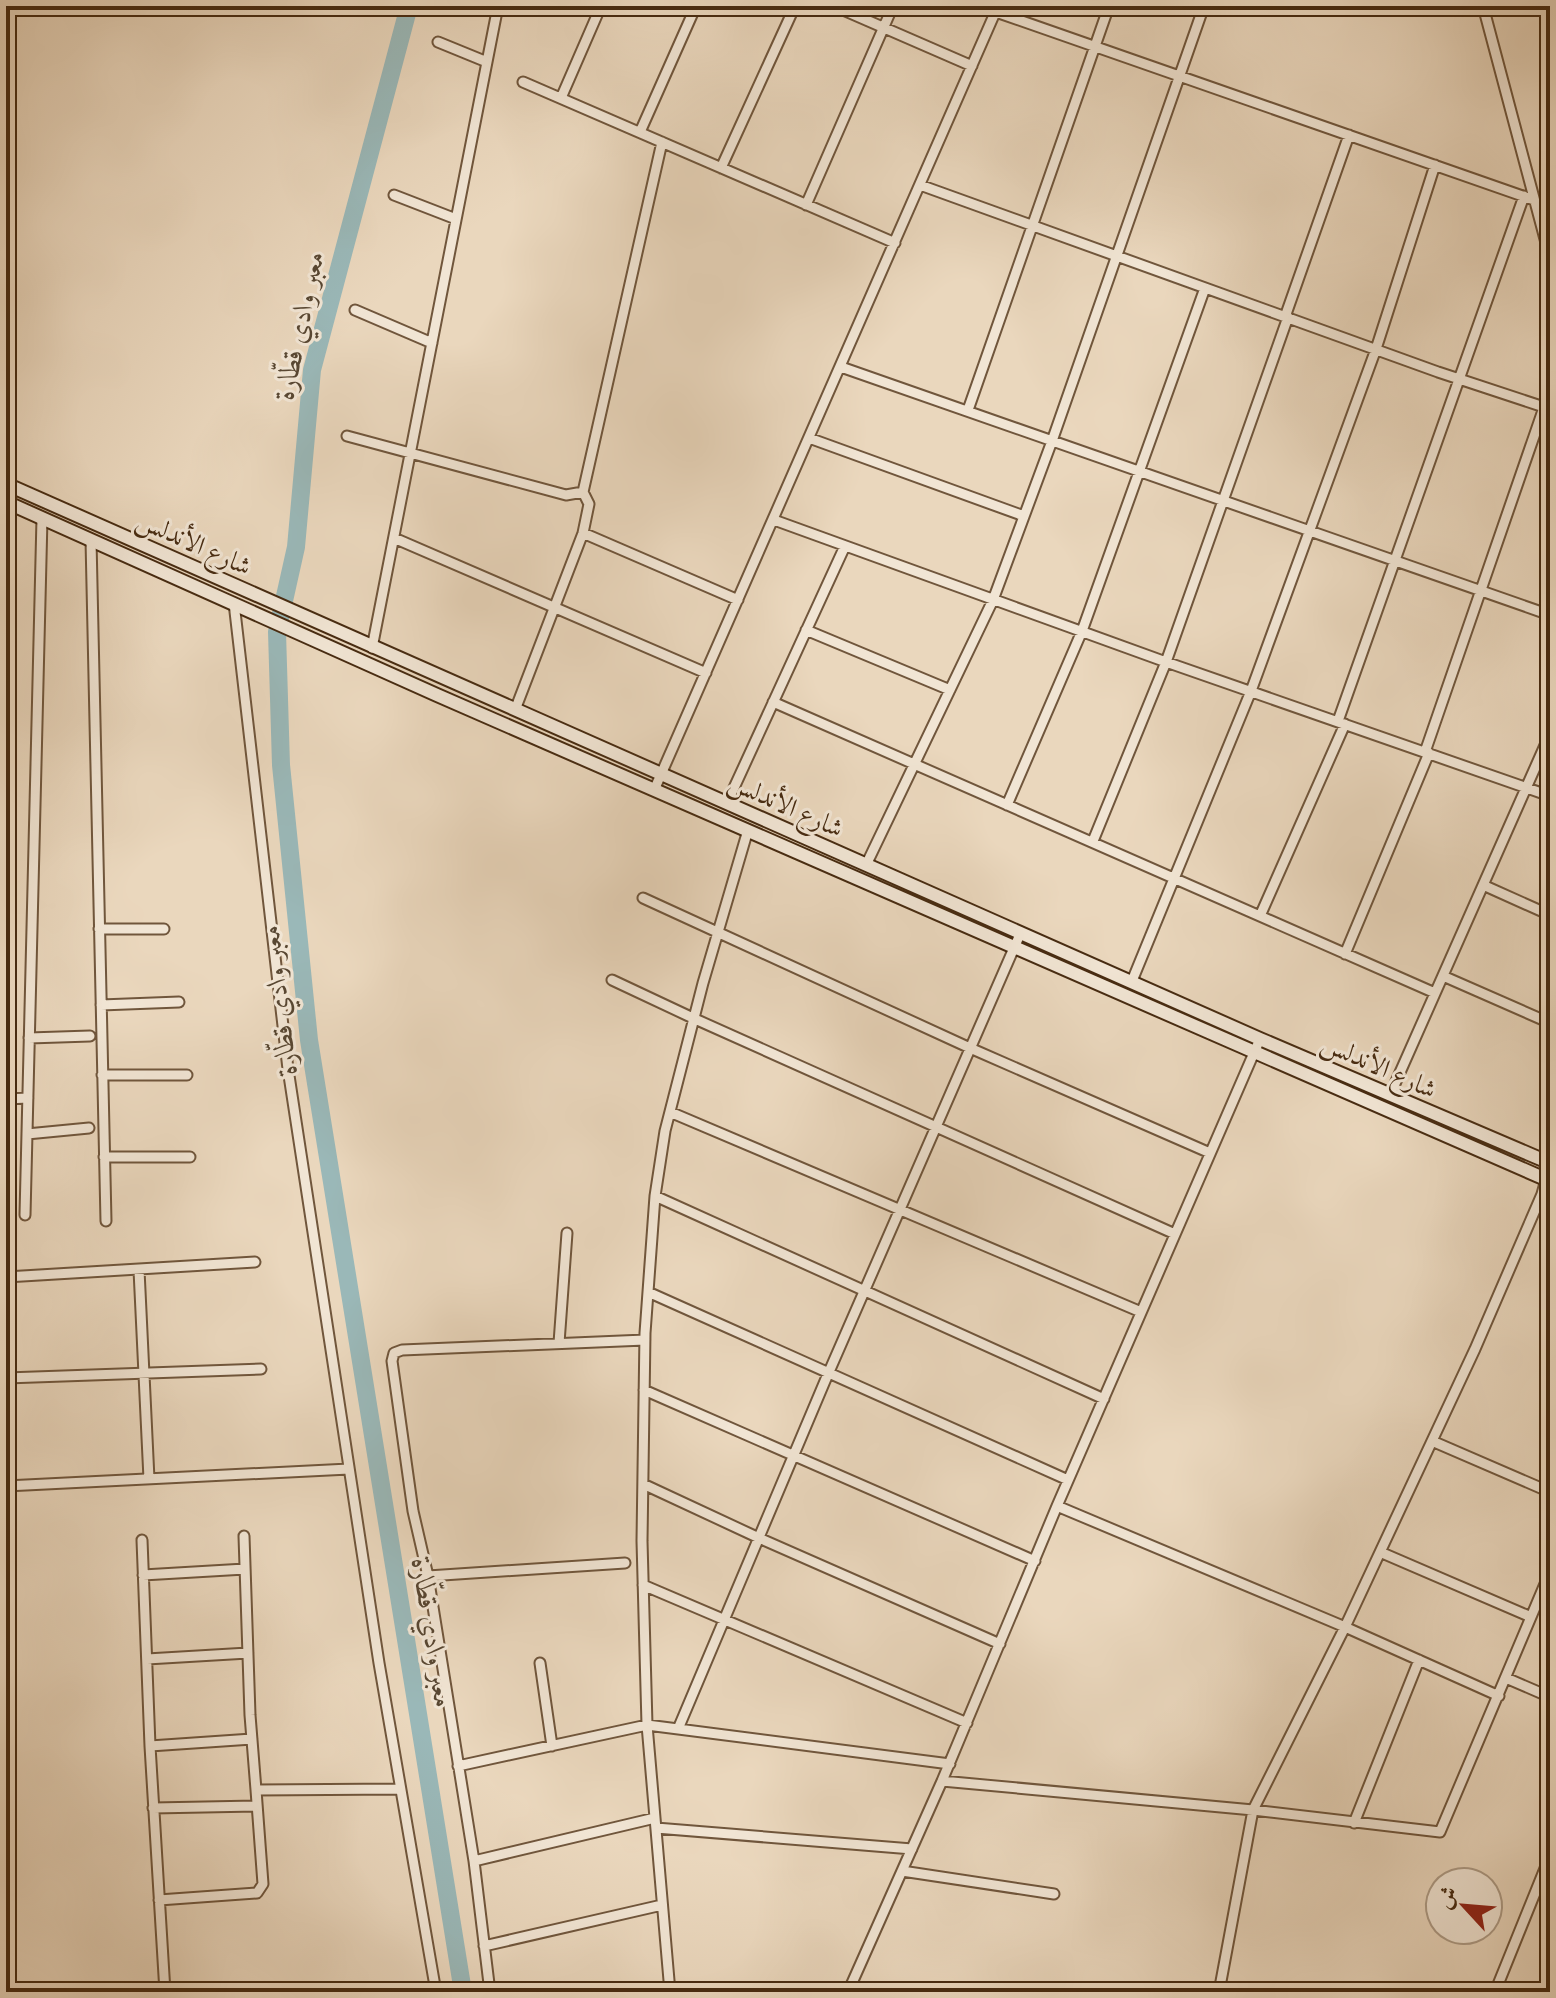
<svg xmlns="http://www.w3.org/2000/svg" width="1556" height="1998" viewBox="0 0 1556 1998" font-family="'IM FELL French Canon',Amiri,serif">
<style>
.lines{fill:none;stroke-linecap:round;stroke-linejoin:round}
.river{stroke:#9ab8b8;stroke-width:18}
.street-casing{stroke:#70563c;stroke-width:13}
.secondary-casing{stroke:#472b11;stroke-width:16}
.street{stroke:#f1e5d4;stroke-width:9}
.secondary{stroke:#f1e5d4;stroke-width:12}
.labels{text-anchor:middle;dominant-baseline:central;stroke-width:6;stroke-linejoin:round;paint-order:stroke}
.street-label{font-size:26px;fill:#472b11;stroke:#f1e5d4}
.water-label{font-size:28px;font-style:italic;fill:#584732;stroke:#f1e5d4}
</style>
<rect width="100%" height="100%" fill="#ead7bd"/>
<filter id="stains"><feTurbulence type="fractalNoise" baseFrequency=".0025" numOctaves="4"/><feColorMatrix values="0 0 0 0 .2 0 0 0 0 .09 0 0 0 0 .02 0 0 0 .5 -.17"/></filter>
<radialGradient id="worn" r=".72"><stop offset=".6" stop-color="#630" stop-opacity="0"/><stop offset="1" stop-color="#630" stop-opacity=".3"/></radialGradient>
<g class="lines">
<!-- river -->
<path class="river" d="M409,6L312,370L296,547L277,632L281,765L309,1040L463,1992"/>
<defs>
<path id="street" d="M834,6L972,66
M1483,6L1550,258
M996,12L1534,200
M438,42L487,62
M523,82L895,243
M561,98L601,6
M640,132L696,6
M721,168L795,6
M920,185L1438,372L1550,409
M394,195L456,219
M806,205L893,6
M355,310L432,343
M1285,317L1349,135
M841,367L1550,615
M968,410L1109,6
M347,436L566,495L583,492L662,142
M809,438L1024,516
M774,520L1166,662L1550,796
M583,533L738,600
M394,538L706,673
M91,540L106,1221
M234,603L288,1069L379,1663L436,1992
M806,630L950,690
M372,648L498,6
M773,702L1435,993
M515,710L583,533L589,504L583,492
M1338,721L1524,196
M1425,752L1550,390
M655,788L998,6
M727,803L845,546
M1007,805L1082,631L1205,288
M1093,841L1166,662L1288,317
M867,863L993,600L1052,441L1204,6
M1483,885L1550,915
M643,898L970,1048L1210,1153
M1260,916L1345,724
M99,929H164
M1345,954L1429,753
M1443,976L1550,1023
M612,980L695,1019L1175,1234
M1132,981L1251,691L1376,349L1435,165
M101,1005L179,1002
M29,1038L90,1036
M102,1075H187
M1390,1095L1550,734
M6,1099L28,1098
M670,1112L1141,1312
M27,1134L89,1128
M104,1157H190
M655,1196L1104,1399
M25,1215L42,518
M139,1270L149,1479
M6,1277L255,1262
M648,1292L1068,1480
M559,1343L567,1233
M6,1378L261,1369
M644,1390L1035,1561
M1432,1441L1550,1492
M643,1484L759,1538L1000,1644
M6,1486L349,1469
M1057,1506L1345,1627L1499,1696
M244,1536L250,1715L256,1790L400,1789
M142,1540L150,1746L165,1992
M143,1575L245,1569
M428,1576L625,1563
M643,1585L967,1723
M1531,1617L1550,1572
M147,1659L248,1653
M540,1663L552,1746
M1506,1678L1550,1697
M678,1729L825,1381L1021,932
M150,1746L252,1739
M458,1766L647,1725L950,1764
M942,1781L1253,1810L1440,1832L1531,1617L1380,1552
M153,1808L257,1806
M1354,1823L1419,1660
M656,1828L912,1849
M474,1861L655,1818
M902,1871L1054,1894
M159,1900L257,1893L263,1884L256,1790
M484,1946L662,1905
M490,1992L474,1861L428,1576L413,1511L392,1361L394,1353L402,1350L645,1340
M656,1992L669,1988
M670,1992L647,1725L642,1541L645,1333L655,1196L665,1131L703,983L748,830
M848,1992L942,1781L1057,1506L1260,1039
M1219,1992L1253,1810L1345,1627L1475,1349L1542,1194L1550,1165
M1495,1992L1550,1856"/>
<path id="secondary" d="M6,484L1260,1039L1550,1163
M6,502L437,695L1550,1181"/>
</defs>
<!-- street casing -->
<use href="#street" class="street-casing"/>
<!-- secondary casing -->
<use href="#secondary" class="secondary-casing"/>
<!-- street -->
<use href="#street" class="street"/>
<!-- secondary -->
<use href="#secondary" class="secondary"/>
</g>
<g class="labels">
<!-- street labels -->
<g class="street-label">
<text transform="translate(194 543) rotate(24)">شارع الأندلس</text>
<text transform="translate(786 805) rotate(24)">شارع الأندلس</text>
<text transform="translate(1379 1066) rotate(24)">شارع الأندلس</text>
</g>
<!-- water labels -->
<g class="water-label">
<text transform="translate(299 325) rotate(-78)">معبر وادي قطّارة</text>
<text transform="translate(278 1000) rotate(-97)">معبر وادي قطّارة</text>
<text transform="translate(433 1633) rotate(81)">معبر وادي قطّارة</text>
</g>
</g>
<!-- margin -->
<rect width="1556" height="1998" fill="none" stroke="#ead7bd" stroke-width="32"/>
<rect x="8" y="8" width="1540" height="1982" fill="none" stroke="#472b11" stroke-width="4"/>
<rect x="16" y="16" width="1524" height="1966" fill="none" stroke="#472b11" stroke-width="2"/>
<!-- north arrow -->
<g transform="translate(1464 1906) rotate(296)"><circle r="38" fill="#f1e5d4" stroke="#ad9b86" stroke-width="2"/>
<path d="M0-6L14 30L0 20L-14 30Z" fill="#8f2418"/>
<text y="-12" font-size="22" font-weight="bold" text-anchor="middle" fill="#472b11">ش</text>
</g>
<rect width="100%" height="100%" filter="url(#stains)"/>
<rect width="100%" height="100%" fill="url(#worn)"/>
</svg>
